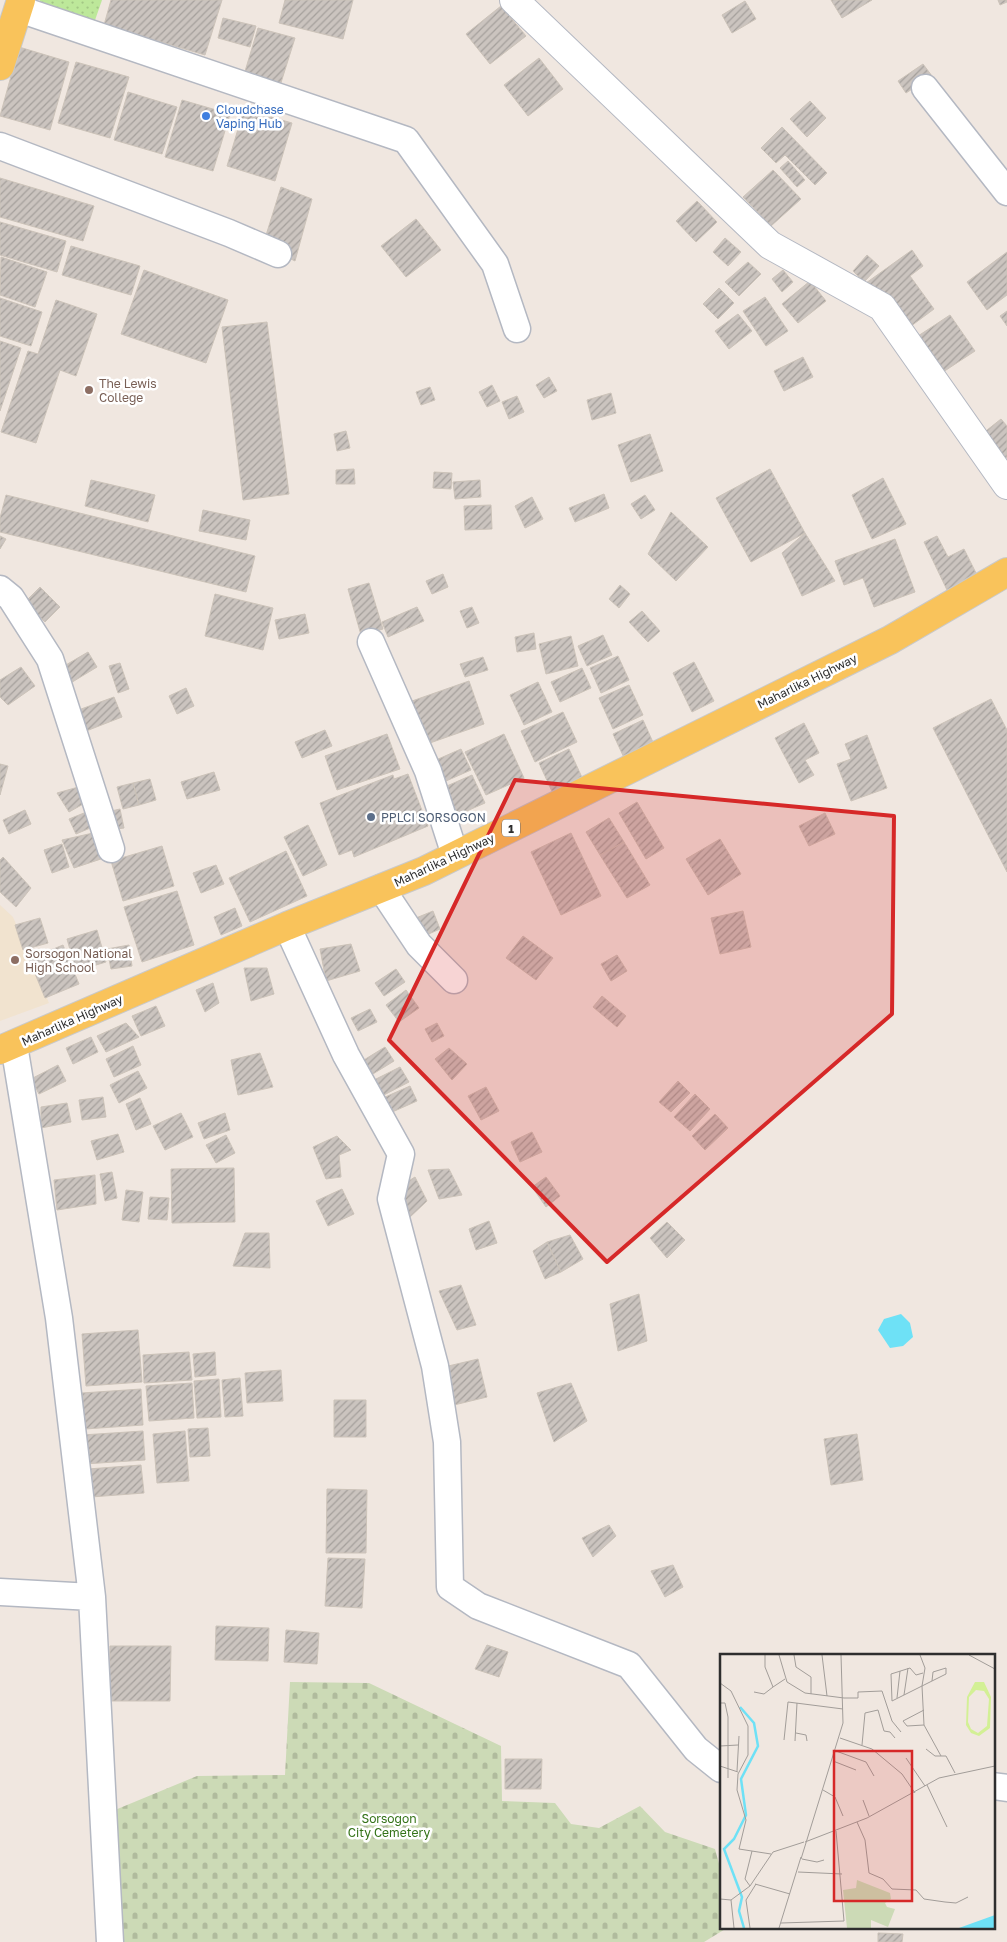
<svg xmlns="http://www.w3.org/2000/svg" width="1007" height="1942" viewBox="0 0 1007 1942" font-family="'Golos Text',sans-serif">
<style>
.education{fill:#f1e3cf}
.grass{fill:url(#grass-dots)}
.cemetery{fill:url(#cemetery-stones)}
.water{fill:#6ee1f6}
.building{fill:url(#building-hatch);stroke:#ccc3b9}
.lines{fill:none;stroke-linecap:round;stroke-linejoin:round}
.minor-casing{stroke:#b4b8c2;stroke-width:29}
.tertiary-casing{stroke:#b4b8c2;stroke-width:30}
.primary-casing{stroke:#c9c9c9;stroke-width:30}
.minor{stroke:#fff;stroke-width:26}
.tertiary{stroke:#fff;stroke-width:28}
.primary{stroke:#f9c35b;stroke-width:28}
.marked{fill:#d62828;fill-opacity:0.2;stroke:#d62828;stroke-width:4;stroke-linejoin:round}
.shop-dot{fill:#3f7fe0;stroke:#fff;stroke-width:2}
.education-dot{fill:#8d6e63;stroke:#fff;stroke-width:2}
.service-dot{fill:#5c6f8a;stroke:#fff;stroke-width:2}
.labels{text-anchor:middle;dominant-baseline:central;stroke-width:5;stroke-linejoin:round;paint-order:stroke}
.shield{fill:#fff;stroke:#6d6d6d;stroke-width:1}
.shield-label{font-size:11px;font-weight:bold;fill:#2e2e2e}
.shop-label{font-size:12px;fill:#366cbe;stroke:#fff;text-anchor:start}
.education-label{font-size:12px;fill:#785e54;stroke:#fff;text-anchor:start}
.street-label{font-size:12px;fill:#2e2e2e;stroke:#fff}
.service-label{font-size:12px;fill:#4e5e75;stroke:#fff;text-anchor:start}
.park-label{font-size:12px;fill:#337217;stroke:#fff}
.inset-river{fill:none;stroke:#6ee1f6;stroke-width:2.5}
.inset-road{fill:none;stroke:#a29d99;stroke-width:1}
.view{fill:#d62828;fill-opacity:0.15;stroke:#d62828;stroke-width:2.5}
.inset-edge{fill:none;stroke:#2e2e2e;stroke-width:2.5}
</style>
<defs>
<pattern id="grass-dots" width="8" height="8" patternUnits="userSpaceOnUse" patternTransform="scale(1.25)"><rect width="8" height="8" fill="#bde89a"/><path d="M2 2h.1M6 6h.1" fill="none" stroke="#a3c785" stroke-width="1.8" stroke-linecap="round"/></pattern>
<pattern id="cemetery-stones" width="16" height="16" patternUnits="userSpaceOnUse" patternTransform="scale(1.25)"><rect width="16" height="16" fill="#ccdab6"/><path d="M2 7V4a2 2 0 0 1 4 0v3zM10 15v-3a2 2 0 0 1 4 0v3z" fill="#b0bb9d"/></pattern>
<pattern id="building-hatch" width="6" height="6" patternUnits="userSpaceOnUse" patternTransform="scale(1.25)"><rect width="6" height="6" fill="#cbc4bf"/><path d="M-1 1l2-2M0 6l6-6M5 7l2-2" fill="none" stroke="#a5a09c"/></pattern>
</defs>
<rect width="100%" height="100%" fill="#f0e7e0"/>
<!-- education -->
<path class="education" d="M0,905L13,917L49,1003L0,1021Z"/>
<!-- grass -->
<path class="grass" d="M40,0H102L93,26L37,9Z"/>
<!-- cemetery -->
<path class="cemetery" d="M290,1682L369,1683L501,1746L502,1801L555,1803L571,1824L599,1828L640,1806L665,1832L715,1849L721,1871V1928H727L704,1942H122L115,1810L197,1776L285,1775Z"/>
<!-- water -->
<path class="water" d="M901,1314L910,1323L913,1337L903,1346L890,1348L878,1330L884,1319Z"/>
<!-- building -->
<path class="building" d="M111,0H222L205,55L104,25Z
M285,0H353L343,39L279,23Z
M831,0H872L842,18Z
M998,0H1007V2L1000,5Z
M745,1L756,19L732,33L722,15Z
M501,6L526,36L490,64L466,34Z
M223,18L256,26L250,47L218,38Z
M258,28L295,38L279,89L243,78Z
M19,47L69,62L50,130L0,116Z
M539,58L563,89L528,116L504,85Z
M76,62L129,77L110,138L58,123Z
M923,64L932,76L906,93L898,81Z
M128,92L177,107L162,154L114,140Z
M182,100L230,114L213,171L165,157Z
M810,101L826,118L807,137L790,119Z
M244,109L292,123L275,181L227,166Z
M782,127L827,173L815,185L785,155L776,163L761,148Z
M788,161L805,180L797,187L780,168Z
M773,170L801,199L771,226L743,197Z
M0,178L94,206L83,241L0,217Z
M281,187L312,199L295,261L263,245Z
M697,201L717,222L696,242L676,221Z
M416,219L441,250L406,277L381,246Z
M0,222L66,241L57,272L0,255Z
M725,238L741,252L728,266L713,252Z
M71,246L140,266L131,295L62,275Z
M912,250L923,266L910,276L934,309L903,332L866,283Z
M1007,252V295L987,310L967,282Z
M867,255L879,266L864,282L853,271Z
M1,257L47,272L35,307L0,295Z
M748,262L761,274L739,296L725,282Z
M144,270L228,300L206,363L121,334Z
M783,270L793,282L782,292L772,279Z
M810,281L826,301L798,323L782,304Z
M719,288L734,303L718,319L703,304Z
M765,297L788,331L766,346L743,311Z
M0,298L42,312L31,346L0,336Z
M56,300L97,314L76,376L60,370L36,443L1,432L28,351L38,354Z
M1007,311V326L1000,316Z
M738,314L752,331L729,349L715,331Z
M950,315L975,351L940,374L915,338Z
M267,322L289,494L243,500L222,327Z
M0,341L21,348L0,411Z
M803,357L813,377L784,391L774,371Z
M549,377L557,391L544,398L536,385Z
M492,385L500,401L487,407L479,392Z
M430,387L435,400L421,405L416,392Z
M611,393L616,413L592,420L587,400Z
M517,396L524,412L509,419L502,402Z
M1001,419L1007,426V457L997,464L977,438Z
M346,431L350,448L337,451L334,434Z
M650,434L663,471L631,482L618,445Z
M354,469L355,484H336V470Z
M770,469L805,533L751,562L716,498Z
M434,472L452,473L451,489L433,488Z
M883,478L906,524L872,539L852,495Z
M91,480L155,495L148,522L85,506Z
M480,480L481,497L455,499L453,482Z
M604,494L609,508L575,522L569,508Z
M6,495L255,556L246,592L0,532V518Z
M645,495L655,510L641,519L631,504Z
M532,497L543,519L525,528L515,506Z
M491,505L492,529L465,530L464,506Z
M203,510L250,520L246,540L199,531Z
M671,512L708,547L676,581L648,554Z
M805,533L835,581L802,596L782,553Z
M0,536L6,539L0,549Z
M937,536L948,557L964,549L978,577L948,592L924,542Z
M895,539L915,592L874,607L863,578L844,585L835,561Z
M443,574L448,587L432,594L426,581Z
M369,583L383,629L361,635L348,589Z
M620,585L630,594L619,608L609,599Z
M40,587L60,607L45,622L25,602Z
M215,594L273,608L263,650L205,636Z
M417,607L424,621L388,637L382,622Z
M472,607L479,623L467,628L460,611Z
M642,611L660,631L648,642L629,622Z
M305,614L309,633L279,639L275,620Z
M534,633L536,649L517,652L515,637Z
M603,635L612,655L587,666L578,646Z
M571,636L578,666L546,674L539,644Z
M88,652L97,667L69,684L59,669Z
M618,656L629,680L601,693L590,668Z
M483,657L488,670L465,677L460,664Z
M694,662L714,701L692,712L673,673Z
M120,663L129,689L118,693L109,666Z
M21,667L35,686L8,705L0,697V680Z
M582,668L591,688L560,702L551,682Z
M469,681L484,724L427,744L412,701Z
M538,682L552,712L524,725L510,695Z
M629,685L643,715L613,729L599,698Z
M186,688L194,706L177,714L169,696Z
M114,697L122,717L81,733L73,712Z
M991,699L1007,730V872L933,728Z
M563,712L577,742L535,762L521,731Z
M643,720L656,749L626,762L613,734Z
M804,723L819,753L805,760L814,775L799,783L775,738Z
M325,730L332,746L302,758L295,742Z
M387,734L400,769L337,790L325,756Z
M504,734L524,778L486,795L465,752Z
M867,735L887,788L851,801L837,764L851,759L845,744Z
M461,749L471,770L446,781L436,760Z
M569,749L585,784L555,798L539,763Z
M0,764L8,766L0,795Z
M214,772L220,790L187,799L181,782Z
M408,774L428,826L354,857L352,850L339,855L320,803L393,775L394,779Z
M472,775L485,803L453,817L440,789Z
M150,779L156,800L139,805L133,783Z
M133,783L139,805L123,809L117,787Z
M82,786L85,803L69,812L57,793Z
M637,802L664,848L646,859L619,813Z
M120,809L124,828L110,830L107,812Z
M25,810L31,824L9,834L3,820Z
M89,811L95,826L76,834L69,819Z
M825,813L835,834L809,846L799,826Z
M609,818L624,842L600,855L586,832Z
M308,825L327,865L303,876L284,837Z
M93,833L104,858L74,868L62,840Z
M571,833L601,896L561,915L531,852Z
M720,839L741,874L708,895L686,859Z
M624,842L650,885L627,898L600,855Z
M62,844L69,867L52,873L44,850Z
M162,846L174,886L123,901L111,861Z
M286,851L307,896L250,922L229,878Z
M3,857L31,888L16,907L0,892V860Z
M216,865L224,884L201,893L193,873Z
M177,891L194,945L142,962L124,907Z
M235,908L242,926L221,935L214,917Z
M433,911L440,929L424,936L416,918Z
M743,911L751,947L720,954L711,918Z
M40,918L48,943L23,950L15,925Z
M97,930L106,962L76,971L67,939Z
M523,936L553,958L536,980L506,958Z
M351,944L360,971L326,981L320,949Z
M63,945L79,984L45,998L29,959Z
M129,945L132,966L111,969L107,949Z
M617,955L627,971L611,981L601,964Z
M244,968H267L274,994L251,1001Z
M396,969L405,982L384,996L375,983Z
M213,983L219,1003L205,1012L196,990Z
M406,990L419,1008L399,1022L386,1005Z
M602,996L626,1016L617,1027L593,1007Z
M156,1006L165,1026L141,1036L132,1016Z
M370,1009L377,1022L358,1031L351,1018Z
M126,1023L139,1037L106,1052L97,1036Z
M437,1023L444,1036L432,1042L425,1029Z
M91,1037L98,1052L73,1064L66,1048Z
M133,1046L141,1065L114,1077L106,1059Z
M385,1047L394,1061L368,1077L359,1063Z
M449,1048L467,1064L452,1080L435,1059Z
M260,1053L273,1087L238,1095L231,1060Z
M58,1065L66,1081L39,1094L31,1079Z
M400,1067L409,1082L380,1097L372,1081Z
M138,1071L147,1088L119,1103L110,1085Z
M678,1081L690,1093L671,1112L659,1102Z
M410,1086L417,1101L390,1113L383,1098Z
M486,1087L499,1111L481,1120L468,1096Z
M695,1094L710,1109L690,1131L674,1117Z
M103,1097L106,1117L82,1120L79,1100Z
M140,1098L151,1124L136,1130L126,1104Z
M67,1103L71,1122L41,1128V1107Z
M181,1113L193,1137L165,1150L153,1126Z
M225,1113L230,1130L204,1139L198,1123Z
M715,1114L728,1128L705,1150L692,1136Z
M532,1132L542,1152L520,1162L511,1142Z
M118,1134L124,1152L97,1160L91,1141Z
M226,1135L235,1153L216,1163L206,1145Z
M337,1136L351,1150L339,1155L341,1177L326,1179L313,1147Z
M234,1168L235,1222L172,1223L171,1169Z
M449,1169L462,1195L439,1199L428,1170Z
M112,1172L117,1198L105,1201L100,1174Z
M95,1175L96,1204L57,1210L54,1180Z
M415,1177L427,1201L409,1218L399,1187Z
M546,1177L560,1196L546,1207L532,1187Z
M342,1189L354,1214L328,1226L316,1201Z
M126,1190L143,1192L139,1222L122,1220Z
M150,1197L169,1198L167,1220L148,1219Z
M489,1221L497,1243L476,1250L469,1229Z
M667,1222L685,1240L667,1258L650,1238Z
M245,1233H269L270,1268L233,1266Z
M570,1235L583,1259L561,1272L547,1242Z
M547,1242L561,1272L545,1279L533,1251Z
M461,1285L476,1325L457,1330L439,1291Z
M639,1294L647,1341L618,1351L610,1304Z
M138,1330L142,1382L86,1386L82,1334Z
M189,1352L192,1380L144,1383L143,1355Z
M215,1352L216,1375L195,1377L193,1354Z
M478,1359L487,1397L454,1405L444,1367Z
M281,1370L283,1401L247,1403L245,1373Z
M240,1378L243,1416L225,1417L222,1380Z
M219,1379L221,1417L197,1418L194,1381Z
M192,1383L194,1418L149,1421L146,1386Z
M571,1383L587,1421L554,1442L537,1393Z
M141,1389L143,1425L85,1429L82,1393Z
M334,1400H366V1437H334Z
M208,1428L210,1456L190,1457L188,1429Z
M143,1431L145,1460L84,1464L82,1435Z
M185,1431L189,1481L157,1483L153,1434Z
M857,1434L863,1480L831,1485L824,1439Z
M141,1465L144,1493L91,1497L88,1469Z
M327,1489L367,1490L366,1553H326Z
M609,1525L616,1536L593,1557L582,1538Z
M328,1558L365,1559L362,1608L325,1606Z
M673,1565L683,1587L665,1597L651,1571Z
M216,1626L269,1628L268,1661L215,1660Z
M286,1630L319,1633L317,1664L284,1662Z
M487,1645L508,1652L499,1677L475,1669Z
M110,1646H171L170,1701H109Z
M505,1759H542L541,1789H505Z
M878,1933L903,1934L902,1942H878Z"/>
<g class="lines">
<defs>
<path id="minor" d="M19,9L406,140L495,264L517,329
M925,88L1007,192
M0,146L229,233L278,254
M0,589L11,598L50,659L111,849
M371,642L428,771L455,855
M381,888L419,945L454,980
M287,926L346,1055L401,1154L391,1199L435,1366L447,1442L450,1587L478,1606L629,1665L696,1749L721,1769
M14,1045L59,1318L92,1597L110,1942
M0,1592L92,1597
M993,1786L1007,1788"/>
<path id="tertiary" d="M514,0L770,245L882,307L1007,485"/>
<path id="primary" d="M0,66L21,0
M0,1050L287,926L424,871L890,640L1007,572"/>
</defs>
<!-- minor casing -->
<use href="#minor" class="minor-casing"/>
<!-- tertiary casing -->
<use href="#tertiary" class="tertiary-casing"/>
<!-- primary casing -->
<use href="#primary" class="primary-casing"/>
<!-- minor -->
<use href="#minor" class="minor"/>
<!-- tertiary -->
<use href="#tertiary" class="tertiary"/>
<!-- primary -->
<use href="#primary" class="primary"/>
</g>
<!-- marked area -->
<path class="marked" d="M515,780L894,816L892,1014L607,1262L389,1040Z"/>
<!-- markers -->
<circle class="shop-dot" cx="206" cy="116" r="5"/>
<g class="education-dot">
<circle cx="89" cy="390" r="5"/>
<circle cx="15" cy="960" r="5"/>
</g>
<circle class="service-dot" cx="371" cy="817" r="5"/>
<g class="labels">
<!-- shield labels -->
<rect class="shield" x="502" y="819.5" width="18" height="17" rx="4"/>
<g class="shield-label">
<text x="511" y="828">1</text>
</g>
<!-- shop labels -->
<g class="shop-label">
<text x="216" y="109">Cloudchase<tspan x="216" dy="14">Vaping Hub</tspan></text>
</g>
<!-- education labels -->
<g class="education-label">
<text x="99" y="383">The Lewis<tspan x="99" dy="14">College</tspan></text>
<text x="25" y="953">Sorsogon National<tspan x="25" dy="14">High School</tspan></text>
</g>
<!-- street labels -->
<g class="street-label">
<text transform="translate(807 681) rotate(-26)">Maharlika Highway</text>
<text transform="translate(444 860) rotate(-25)">Maharlika Highway</text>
<text transform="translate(72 1020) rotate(-24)">Maharlika Highway</text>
</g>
<!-- service labels -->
<g class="service-label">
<text x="381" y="817">PPLCI SORSOGON</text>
</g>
<!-- park labels -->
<g class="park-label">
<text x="389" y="1818">Sorsogon<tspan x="389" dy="14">City Cemetery</tspan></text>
</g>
</g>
<!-- overview -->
<g transform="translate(720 1654)">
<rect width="275" height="275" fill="#f0e7e0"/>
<path d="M137,226L170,239L171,245L165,249L167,253L175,255L168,273L151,266V274H127L123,236L136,234Z" fill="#ccdab6"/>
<path d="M255,28H264L271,43L270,74L259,82L251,79L246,71L247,43ZM256,36L264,37L269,45L267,72L258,79L251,75L248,68L249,43Z" fill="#d3f095" fill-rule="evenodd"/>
<path d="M275,261V274H239L250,270Z" fill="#6ee1f6"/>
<path class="inset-river" d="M20,53L34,69L38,92L21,125L26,161L14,185L4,195L22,243L19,257L24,274"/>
<path class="inset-road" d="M45,1V13L53,33L65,25M59,1L67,28L85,39L124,44H138V38L162,37L172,67L181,78M74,1L76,13L91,23V40M102,1L107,42M200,1L205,14L202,32L204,71L221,102M249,1L275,15M203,19L196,21L190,14L171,20L172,47L226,20V14L213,18L212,27M0,29L11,37L28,72V101L18,120L17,136L26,166L19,195L51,200M34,38L44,40L53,33M184,41L188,14M177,44L180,17M0,49H5L8,63V124M204,56L183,67L187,72L204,71M76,79L86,81L87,87M120,84L152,95L182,120L195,139M64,86L68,48L123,55M75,87L77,49M142,91L145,59L158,56L164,77L170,78L175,84M0,92L18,91M206,95L215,102H226L235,119M116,97L146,108L154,122M186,104L205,132M113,107L136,116M0,112L18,118M17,117L19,82M207,131L227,173M103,136L115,143L123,162M143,146L149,162M137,168L145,186L149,219L163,225L172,235L196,236L204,245L225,248L236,249L248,243M85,188L147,164L219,124L275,112M81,205L123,69L121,1M82,205L97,208L104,206M78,218L122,220M35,230L70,240M30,232L25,225L32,197M0,245L11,246L30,232L53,198L84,188M11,246L14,274M61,269L124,267L116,177M30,274L26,246L36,230M59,274L81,203"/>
<path class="view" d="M114,97H192V247H114Z"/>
<rect width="275" height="275" class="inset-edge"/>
</g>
</svg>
